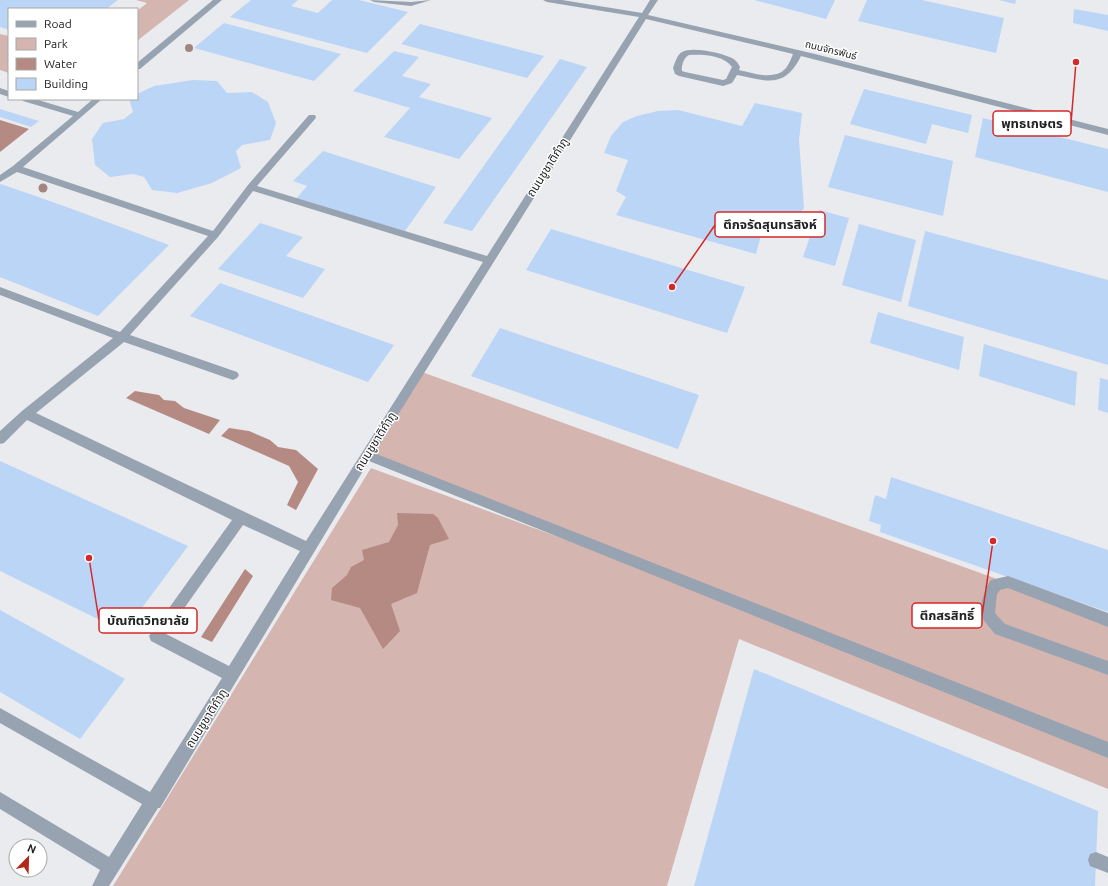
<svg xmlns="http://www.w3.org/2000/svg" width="1108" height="886" viewBox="0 0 1108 886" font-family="Ubuntu,'Noto Sans Thai',sans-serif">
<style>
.green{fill:#d5b5af}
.water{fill:#b58a83}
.building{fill:#bbd5f6}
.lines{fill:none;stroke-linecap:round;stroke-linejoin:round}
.minor{fill:#98a3b1;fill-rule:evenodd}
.tree{fill:#a28480}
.labels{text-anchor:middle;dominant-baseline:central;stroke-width:3;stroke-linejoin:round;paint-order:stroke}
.far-street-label{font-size:10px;fill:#212223;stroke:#fff}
.street-label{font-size:12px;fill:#212223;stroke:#fff}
.leader{fill:none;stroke:#d62828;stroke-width:1.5}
.callout-dot{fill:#d62828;stroke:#fff;stroke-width:1.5}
.callout{fill:#fff;stroke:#d62828;stroke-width:1.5}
.callout-label{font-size:13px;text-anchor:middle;font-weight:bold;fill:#212223}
</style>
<rect width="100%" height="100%" fill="#e9ebee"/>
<!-- green -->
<path class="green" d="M136,0H189L137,41V11L147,3Z
M0,34L9,36V73L0,70Z
M419,371L1108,619V789L739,639L667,886H113L371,468L716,595L366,455Z"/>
<!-- water -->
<path class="water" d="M0,120L29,129L0,152Z
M135,391L159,395L164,400L175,401L184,408L220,420L209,434L126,398Z
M229,428L249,431L270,440L278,447L296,450L318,469L296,510L287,505L298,482L289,466L221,436Z
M397,513L433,514L438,518L449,539L430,545L417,593L391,604L400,631L383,649L360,608L331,600L332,588L347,575L351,567L364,560L362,550L389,542L398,525Z
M245,569L253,576L212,642L201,637Z"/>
<!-- building -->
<path class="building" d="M0,0H118L106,9H9V30L0,27Z
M251,0H298L291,6L318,13L332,0H359L408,12L367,53L230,17Z
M754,0H835L826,19Z
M867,0H922L1004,18L996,53L858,21Z
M999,0H1016L1015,4Z
M1074,9L1108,15V31L1073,23Z
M224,23L341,54L314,81L194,48Z
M420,24L544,56L527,78L401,44Z
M394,51L419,57L402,76L431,84L419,97L492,118L459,159L384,137L410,108L353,91Z
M560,59L587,67L472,231L443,223Z
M193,80L217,81L227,93L252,92L268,102L276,123L270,140L242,145L236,151L241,168L212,183L177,193L152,190L144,177L133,174L110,177L95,165L92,139L103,123L124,119L133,112L129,99H137V94L154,86Z
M864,89L972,115L968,133L932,124L926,144L850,124Z
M755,103L802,113L799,140L804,208L796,219L783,220L778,230L763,228L756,254L616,215L626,197L616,191L628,160L604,153L611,136L623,122L637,116L658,111L678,110L742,126Z
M0,109L39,121L31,127L0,117Z
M983,118L1108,149V192L975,157Z
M845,135L953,161L943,216L828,187Z
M323,151L436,187L405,231L296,199L307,186L293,181Z
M1,184L64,206L169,245L98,316L0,277V185Z
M819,210L849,218L835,266L803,257Z
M260,223L303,237L286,256L325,269L303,298L218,269Z
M859,224L916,240L901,302L842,285Z
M551,229L745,287L727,333L526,270Z
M925,231L1108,280V365L908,306Z
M220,283L394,345L368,382L190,316Z
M878,312L964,337L959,370L870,343Z
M500,328L699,395L678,449L471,376Z
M984,344L1077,372L1075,406L979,376Z
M1100,378L1108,380V413L1098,410Z
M0,461L188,546L124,632L0,571Z
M891,477L1108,550V612L880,532L881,525L869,521L875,495L886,499Z
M0,610L125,679L80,739L0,692Z
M754,669L1098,811L1095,886H694Z"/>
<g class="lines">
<!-- minor -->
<path class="minor" d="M213,0H222L140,69H137V63Z
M370,0L411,2L431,0L411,6L374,2Z
M543,0H562L642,13L650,0H658L648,15L815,54L1108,129V135L801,56C785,89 767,81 737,75L732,83L723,86L679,76L675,74L673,68C675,63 677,55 682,52C692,46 722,53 732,58C736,60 738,63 740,67L739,70C752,73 775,81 786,68C789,64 791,59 793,54L646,19L374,453L1108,742V758L369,461L160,808H158L109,886H92L100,870L0,809V792L109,857L142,804L0,723V708L150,792L222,678L151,641L149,636L232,520L27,420L4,443L0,444V431L22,411L113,338L0,295V287L120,332L208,236L17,172L0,182V175L13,166L73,116L23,101L22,99H35L78,112L93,99H102L23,167L213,231L248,185L309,115H315L316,117L315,119L257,186L487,256L639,17L547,2ZM689,55C702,54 724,55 732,67L726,79L723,80L685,72L682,71C681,66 684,57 689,55ZM253,191L483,262L306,541L36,413L124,342L233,380L237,378L239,375L237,372L130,335L218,237ZM243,525L300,551L229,666L166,634Z
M0,88L9,91V97L0,94Z
M1008,576L1108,613V627L1008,588L1000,590L997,594L995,613L1005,624L1108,661V675L995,634C991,629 986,624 983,619C977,610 985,588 991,580Z
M1096,852L1108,857V873L1090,866L1088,860L1090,854Z"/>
</g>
<!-- trees -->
<g class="tree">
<circle cx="189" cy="48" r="4"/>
<circle cx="43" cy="188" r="4.5"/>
</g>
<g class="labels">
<!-- far-street labels -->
<g class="far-street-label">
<text transform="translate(831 50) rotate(14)">ถนนจักรพันธ์</text>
</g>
<!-- street labels -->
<g class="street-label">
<text transform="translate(547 167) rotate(-58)">ถนนชูชาติกำภู</text>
<text transform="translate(375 441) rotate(-58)">ถนนชูชาติกำภู</text>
<text transform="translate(206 718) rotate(-58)">ถนนชูชาติกำภู</text>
</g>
</g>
<!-- callouts -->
<path class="leader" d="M1076 62L1071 123M672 287L715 225M993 541L982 616M89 558L99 620"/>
<g class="callout-dot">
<circle cx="1076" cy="62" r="4"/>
<circle cx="672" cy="287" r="4"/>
<circle cx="993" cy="541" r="4"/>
<circle cx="89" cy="558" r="4"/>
</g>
<g class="callout">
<rect x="993" y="111" width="78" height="25" rx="4"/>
<rect x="715" y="212" width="110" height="25" rx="4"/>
<rect x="912" y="603" width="70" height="25" rx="4"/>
<rect x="99" y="608" width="98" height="25" rx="4"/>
</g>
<g class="callout-label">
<text x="1032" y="128">พุทธเกษตร</text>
<text x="770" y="229">ตึกจรัดสุนทรสิงห์</text>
<text x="947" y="620">ตึกสรสิทธิ์</text>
<text x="148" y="625">บัณฑิตวิทยาลัย</text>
</g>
<!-- legend -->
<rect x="8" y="8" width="130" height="92" fill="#ffffff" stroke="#a6a7a7"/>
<rect x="16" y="21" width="20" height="6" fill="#98a3b1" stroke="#a6a7a7"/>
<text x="44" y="28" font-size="12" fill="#212223">Road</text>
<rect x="16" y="38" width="20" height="12" fill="#d5b5af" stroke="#a6a7a7"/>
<text x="44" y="48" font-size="12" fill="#212223">Park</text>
<rect x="16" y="58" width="20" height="12" fill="#b58a83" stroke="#a6a7a7"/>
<text x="44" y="68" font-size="12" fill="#212223">Water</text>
<rect x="16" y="78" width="20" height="12" fill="#bbd5f6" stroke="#a6a7a7"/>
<text x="44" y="88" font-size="12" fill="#212223">Building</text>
<!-- north arrow -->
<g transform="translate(28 858) rotate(23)"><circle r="19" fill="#ffffff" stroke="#a6a7a7"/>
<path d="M0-3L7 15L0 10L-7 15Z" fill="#b42618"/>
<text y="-6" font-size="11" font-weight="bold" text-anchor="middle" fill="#212223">N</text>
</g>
</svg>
